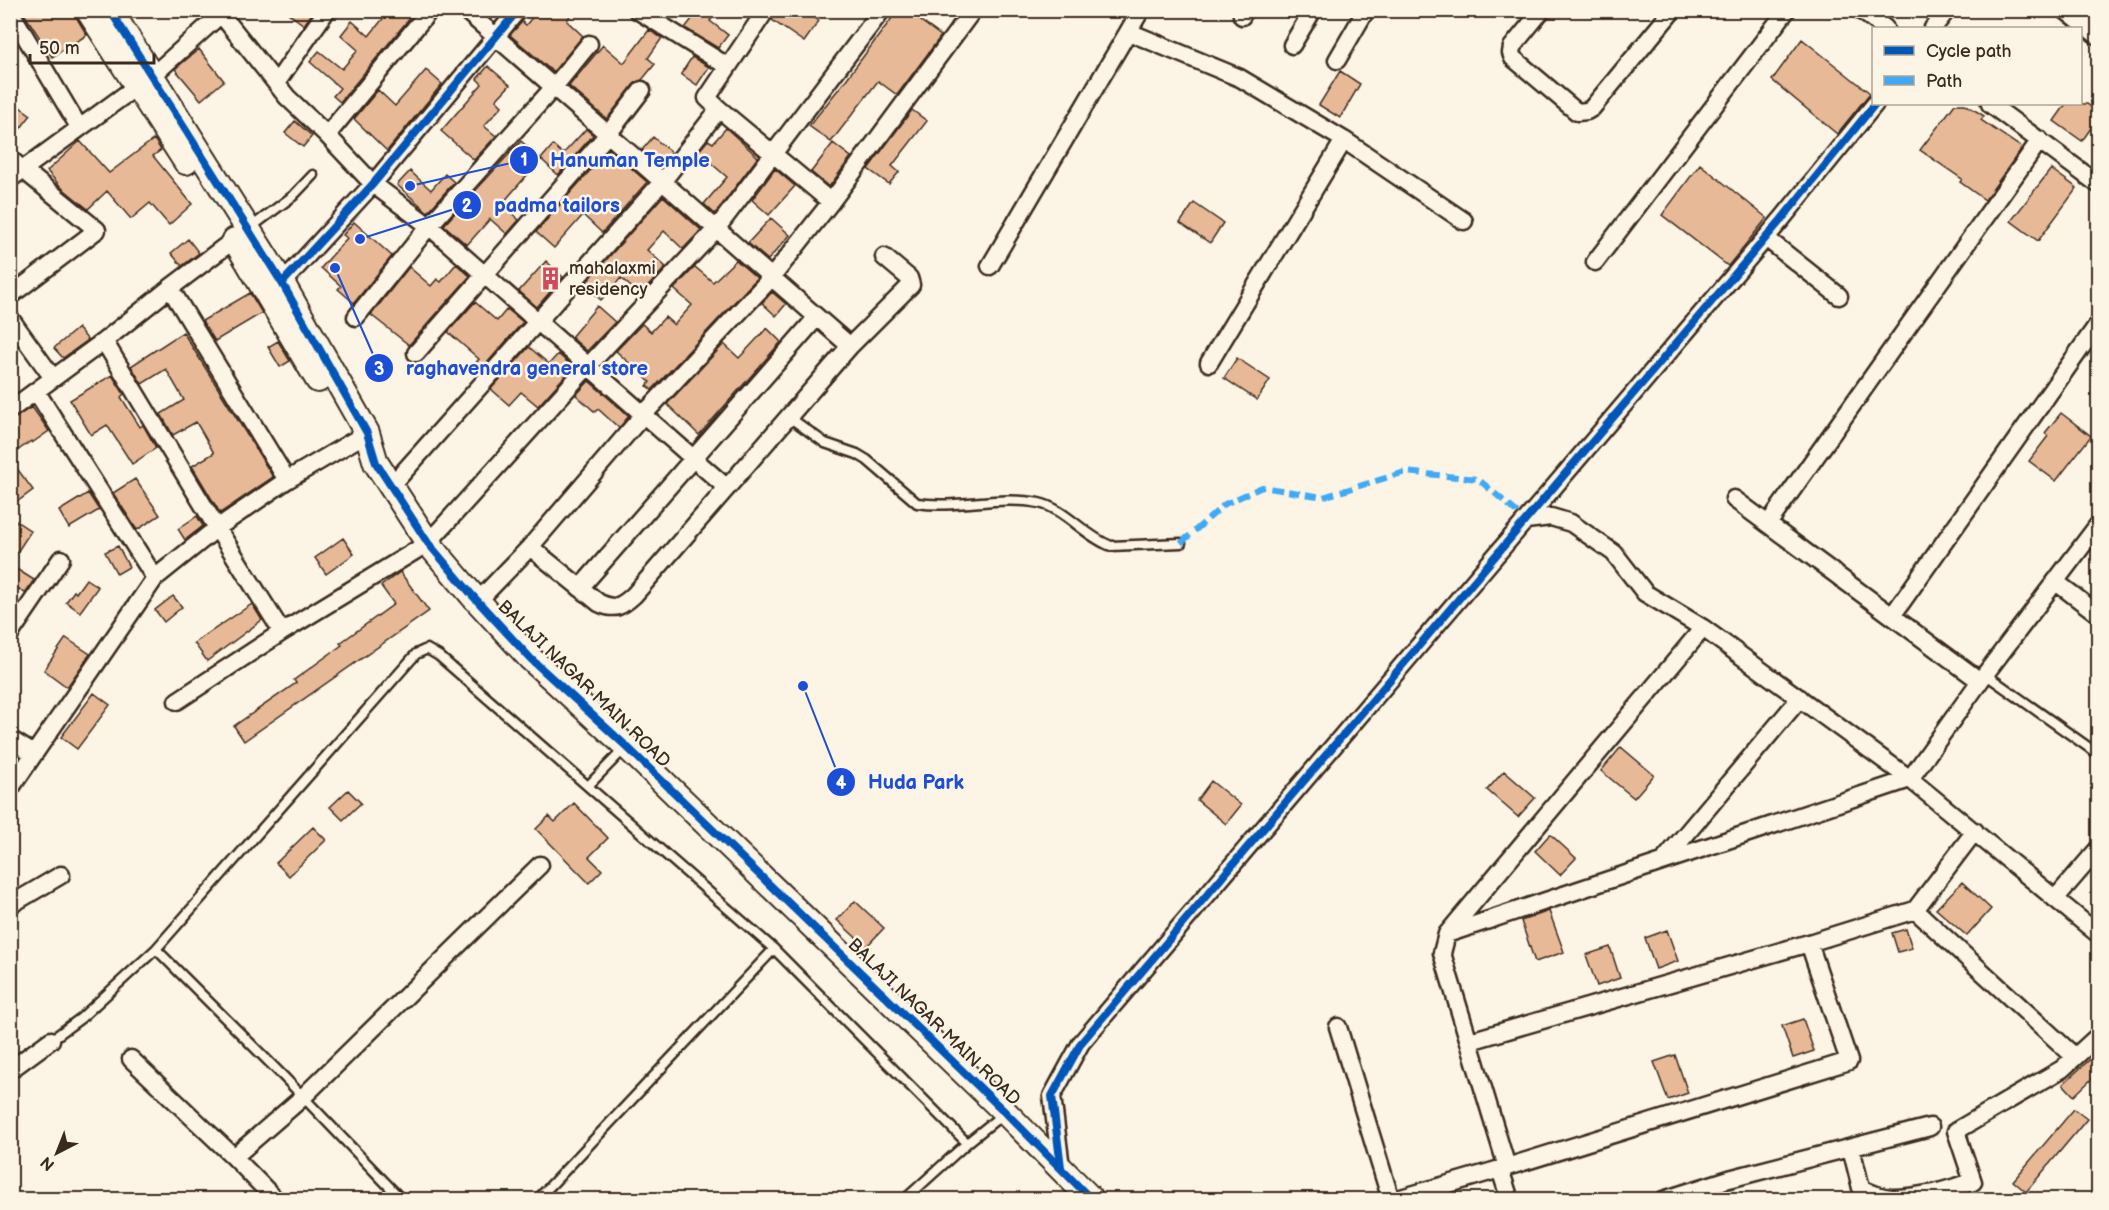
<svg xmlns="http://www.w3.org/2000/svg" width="2109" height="1210" viewBox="0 0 2109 1210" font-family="'Balsamiq Sans',sans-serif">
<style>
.building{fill:#e7b997;stroke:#3b2a1e;stroke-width:1.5}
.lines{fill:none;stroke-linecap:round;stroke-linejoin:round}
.lane-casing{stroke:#3b2a1e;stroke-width:13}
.street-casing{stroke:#3b2a1e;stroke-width:21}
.secondary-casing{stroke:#3b2a1e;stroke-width:28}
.lane{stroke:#fcf5e5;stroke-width:8}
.street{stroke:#fcf5e5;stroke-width:16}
.secondary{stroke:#fcf5e5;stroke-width:24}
.quiet{stroke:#3fa9f5;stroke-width:6;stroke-dasharray:12 6;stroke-linecap:butt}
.cycleway-casing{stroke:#fcf5e5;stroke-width:11}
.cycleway{stroke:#0057b8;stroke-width:8}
.labels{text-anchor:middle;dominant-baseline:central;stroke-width:5;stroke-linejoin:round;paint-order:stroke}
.poi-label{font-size:18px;fill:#3b2a1e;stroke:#fcf5e5;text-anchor:start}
.street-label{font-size:18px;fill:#3b2a1e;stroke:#fcf5e5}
.leader{fill:none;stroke:#1d4ed8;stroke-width:2}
.callout-dot{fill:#1d4ed8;stroke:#fcf5e5;stroke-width:2}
.mark-label{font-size:18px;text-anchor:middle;font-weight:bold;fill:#fff}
.callout-label{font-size:20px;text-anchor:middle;font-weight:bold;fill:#1d4ed8;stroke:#fcf5e5;stroke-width:5;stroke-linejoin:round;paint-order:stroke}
</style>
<rect width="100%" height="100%" fill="#fcf5e5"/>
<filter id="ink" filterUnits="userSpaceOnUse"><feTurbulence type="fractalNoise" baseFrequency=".0167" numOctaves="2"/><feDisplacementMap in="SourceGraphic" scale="12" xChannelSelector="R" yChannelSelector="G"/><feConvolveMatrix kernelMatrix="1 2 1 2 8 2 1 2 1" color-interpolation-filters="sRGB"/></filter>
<g filter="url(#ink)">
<!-- building -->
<path class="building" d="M26,10H72L87,35L52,57L23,12Z
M284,10H311L313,12L304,25Z
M390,10H399L409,19L340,102L333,96L340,88L310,62L319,51L342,69L358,50L341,35L352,21L369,36Z
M538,10H573L567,21L583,36L553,72L510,35L522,22L526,25Z
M699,10H719L710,21L728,35L718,48L685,28Z
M778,10H804L819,21L804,42L772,20Z
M898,10H929L921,21L941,36L897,95L878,81L831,142L809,126L845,81Z
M649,30L662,38L648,58L655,64L642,80L634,84L607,119L569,86L603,45L624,63Z
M1802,39L1870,93L1837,134L1772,80Z
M199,49L224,81L201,100L175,69Z
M692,57L709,67L697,85L681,74Z
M488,66L510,85L496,100L502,106L484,126L496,136L474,160L441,131L482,84L477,79Z
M426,70L442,84L387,151L354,119L378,90L395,106Z
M1340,71L1360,84L1340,118L1319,105Z
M10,100L31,115L10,142Z
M1955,104H1965L1984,116L1981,120L2022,148L1985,200L1960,182L1962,179L1920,150Z
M2066,104H2087L2098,112V118L2082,141L2054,121Z
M912,110L927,121L892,166L899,172L889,184L868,169Z
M295,121L312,136L303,147L285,133Z
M726,128L758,157L715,214L704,204L727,177L698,152L708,140L713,143Z
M586,129L593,135L558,175L541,159L553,145L563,154Z
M653,137L672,153L661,166L642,150Z
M154,139L161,150L153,156L192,204L169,225L150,203L131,219L107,191L88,209L61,187L47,171L80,141L109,173Z
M521,141L541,159L502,204L519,220L507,234L490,219L467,245L444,225Z
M833,143L851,157L829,187L811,172Z
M609,149L647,182L602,233L583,215L554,248L536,232Z
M1700,164L1767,218L1728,266L1662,215Z
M775,169L795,186L769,215L752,200Z
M2051,169L2077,188L2038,241L2011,221Z
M410,171L431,190L445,174L454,182L428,212L397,185Z
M663,196L701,230L683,249L664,231L647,250L666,267L640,295L621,278L601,300L584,285Z
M1194,203L1223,223L1210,243L1180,223Z
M771,218L790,235L768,260L748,243Z
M354,222L392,256L354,303L338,289L341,286L321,268L347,238L343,235Z
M188,239L199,253L182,266L171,253Z
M736,260L757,278L652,390L647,386L650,382L616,351L642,324L651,332L665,317L674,325L692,305L674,289L695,267L713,282Z
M546,261L563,277L537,307L519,291Z
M456,264L470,276L409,345L371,315L409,267L431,286L437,279L441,282Z
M772,292L786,304L776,316L762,303Z
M250,293L262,313L215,341L202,321Z
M475,302L497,321L507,309L523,322L479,372L473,366L479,359L448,332Z
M597,306L615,322L587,351L571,337Z
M78,328L88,340L63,358L54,348Z
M767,328L781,342L699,435L667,404L724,344L739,358Z
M183,332L273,477L220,513L192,466L214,453L196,422L173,435L161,414L184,400L166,369L142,384L131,366Z
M278,341L290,361L280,367L268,347Z
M529,347L549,364L558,354L573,367L538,406L521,392L509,405L491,389Z
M1237,358L1270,380L1257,400L1224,378Z
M112,375L124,394L121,397L140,427L143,425L156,448L132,464L107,425L91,435L70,400Z
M589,381L629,416L619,428L598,409L595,412L576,395Z
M32,407L49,431L32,443L31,441L10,456V420Z
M2061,413L2091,436L2056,481L2029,461L2048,436L2045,433Z
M10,459L33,490L10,507Z
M135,479L160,515L137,530L113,493Z
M88,493L99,510L69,528L59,511Z
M197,516L203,526L185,540L178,529Z
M10,517L31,531L10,563Z
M343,538L354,554L326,574L315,558Z
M118,546L129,567L117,574L105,552Z
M10,565L34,580L25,593L10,584Z
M400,572L429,611L244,741L234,726L296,683L294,680L342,645L340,643L394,604L381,586Z
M86,579L98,587L80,612L66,602L74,591L76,593Z
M173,596L182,607L164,622L155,610Z
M252,604L262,620L207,661L194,643Z
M66,638L90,654L67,687L44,670Z
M94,693L110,705L77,749L61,737Z
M1621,747L1654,775L1634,798L1601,771Z
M1504,771L1535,798L1518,817L1487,790Z
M1211,781L1241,805L1226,824L1197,800Z
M348,790L361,803L343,820L330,807Z
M574,803L608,838L589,857L602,870L589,883L536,829L549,816L555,822Z
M313,827L326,840L289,876L276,863Z
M1550,834L1576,858L1560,875L1535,851Z
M1962,882L1991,909L1967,936L1936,909Z
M855,901L884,928L866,947L837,920Z
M1549,911L1564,952L1535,962L1521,921Z
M1906,929L1912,948L1898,952L1892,933Z
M1667,930L1678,961L1656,969L1645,938Z
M1610,947L1620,978L1597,986L1586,955Z
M1803,1019L1814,1051L1793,1058L1782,1026Z
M2098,1052V1073L2074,1096L2063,1084Z
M1675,1055L1688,1093L1668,1100L1654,1062Z
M2074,1109L2087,1119L2026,1192L2013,1181Z"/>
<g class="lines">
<defs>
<path id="lane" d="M250,228L293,196L313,175
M789,417L825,443L857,454L867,460L917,503C957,509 999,495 1039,503C1066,509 1084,536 1111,546L1181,543
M1985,674L2098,754
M588,786L624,749
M156,949L284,1077L402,1200
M51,1040L81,1018L156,949L416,654L427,649L439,656L774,949L967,1143L1003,1114
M537,1200L774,949
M904,1200L967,1143"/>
<path id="street" d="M224,10L221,14L287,97L327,135L373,184L429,226L727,488
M465,10C594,121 722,234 850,346
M637,10L727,66
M1542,10L1512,47L1511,53L1513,58L1577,112L1587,111L1592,108L1673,10
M1860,10L1885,28
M2065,10L2098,36
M10,11L79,127
M1242,16L1244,10
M1933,28L1947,10
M2087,28L2098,13
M1129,32L1240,78L1344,140L1464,221
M1292,45L1313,10
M1337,60L1366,10
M152,76L221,14L219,10
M277,82L327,10
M1990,104L2098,184
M719,109L831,202
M327,135L430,10
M10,159L97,230L10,296
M10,179L137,86
M1766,238L1839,296
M1595,262L1787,10
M990,266L1141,10
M282,283L373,184L518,10
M170,288L287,480
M356,317L429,226L554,87L589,44
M10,318L53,378
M104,341L217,528L282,632
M416,353L609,133L642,90
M1209,363L1344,140
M36,391L155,578
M10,410L104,341L170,288L235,239
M391,486L662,182L719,109L707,98L766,10
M1734,499L1980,681
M1526,520L1551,517L1571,523L1614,553L1645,593L1703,628L1910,779L2098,934
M1768,524L2040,140
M530,547L599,603C615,611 622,606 634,595L850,346L911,285L909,278L884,257
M2056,582L2098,614
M580,588L817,317
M478,601L530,547L644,414L772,277L831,202L973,10
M1892,616L2098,324
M10,634L61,559
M177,701L282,632L428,543L588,366L717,228L882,10
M10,739L34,754
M10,789L155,578L217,528L287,480L367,433
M1666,858L1800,698
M2055,899L2098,849
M10,905L61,875
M1915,910L2075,1057
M1447,934L1910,779L1980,681L2098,525
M1338,1027L1391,1200
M1470,1041L1809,943L1915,910L1975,831
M131,1059L234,1157
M10,1070L51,1040
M1851,1148L1861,1188C1889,1204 1906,1197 1935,1193L1934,1200
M1061,1167L1052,1096L1081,1043L1781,220L1875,104
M1507,1167L1442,953L1447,934L1703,628
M1500,1169L1510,1200
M1935,1193L1973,1182L1956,1131L2062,1069L2098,1036
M276,1200L234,1157L303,1097L540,865
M1394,1200L1507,1167L1849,1061L1809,943
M1663,1200L1729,1179L1930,1127"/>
<path id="secondary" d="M88,10L186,162
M110,10L282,283L367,433L376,463L428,543L472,595L531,659L626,746L1005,1112L1092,1200
M235,240L318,380"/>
</defs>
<!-- lane casing -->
<use href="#lane" class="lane-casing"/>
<!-- street casing -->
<use href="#street" class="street-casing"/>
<!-- secondary casing -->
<use href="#secondary" class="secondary-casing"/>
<!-- lane -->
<use href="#lane" class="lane"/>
<!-- street -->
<use href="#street" class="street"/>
<!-- secondary -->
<use href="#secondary" class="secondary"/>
<!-- quiet -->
<path class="quiet" d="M1181,543L1225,504L1262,487L1323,497L1405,472L1478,479L1526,520"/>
<defs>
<path id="cycleway" d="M110,10L282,283L367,433L376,463L428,543L472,595L531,659L626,746L1005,1112L1092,1200
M282,283L373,184L518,10
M1061,1167L1052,1096L1081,1043L1781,220L1875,104"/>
</defs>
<!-- cycleway casing -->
<use href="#cycleway" class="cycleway-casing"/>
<!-- cycleway -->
<use href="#cycleway" class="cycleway"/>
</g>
</g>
<!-- icons -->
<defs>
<symbol id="building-bare" viewBox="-9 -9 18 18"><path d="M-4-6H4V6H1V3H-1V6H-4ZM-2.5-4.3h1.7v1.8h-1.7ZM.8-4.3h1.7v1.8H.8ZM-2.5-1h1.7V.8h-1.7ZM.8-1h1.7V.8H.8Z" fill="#d1495b" stroke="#fcf5e5" stroke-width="2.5" paint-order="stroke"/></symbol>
</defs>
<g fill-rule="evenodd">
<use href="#building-bare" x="534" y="262" width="33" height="33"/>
</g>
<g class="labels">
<!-- poi labels -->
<g class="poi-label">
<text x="569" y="268">mahalaxmi<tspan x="569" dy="21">residency</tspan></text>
</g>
<!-- street labels -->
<g class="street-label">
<text transform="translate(584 684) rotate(44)">BALAJI NAGAR MAIN ROAD</text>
<text transform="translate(934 1022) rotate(44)">BALAJI NAGAR MAIN ROAD</text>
</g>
</g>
<!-- callouts -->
<path class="leader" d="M410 186L524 160M360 239L467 205M335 268L379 368M803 686L841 782"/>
<g class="callout-dot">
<circle cx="410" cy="186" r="6"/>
<circle cx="360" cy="239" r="6"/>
<circle cx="335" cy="268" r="6"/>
<circle cx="803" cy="686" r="6"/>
<circle cx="524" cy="160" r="15"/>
<circle cx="467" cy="205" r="15"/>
<circle cx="379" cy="368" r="15"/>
<circle cx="841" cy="782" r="15"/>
</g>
<g class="mark-label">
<text x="524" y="166">1</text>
<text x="467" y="212">2</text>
<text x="379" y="375">3</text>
<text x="841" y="789">4</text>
</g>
<g class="callout-label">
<text x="630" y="167">Hanuman Temple</text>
<text x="557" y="212">padma tailors</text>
<text x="527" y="375">raghavendra general store</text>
<text x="916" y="789">Huda Park</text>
</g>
<!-- margin -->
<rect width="2109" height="1210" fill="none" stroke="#fcf5e5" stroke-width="36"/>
<rect x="18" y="18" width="2073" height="1174" fill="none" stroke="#3b2a1e" stroke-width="2" filter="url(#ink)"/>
<!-- legend -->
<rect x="1872" y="27" width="210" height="78" fill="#fcf5e5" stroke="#afa495" stroke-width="1.5"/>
<rect x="1884" y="46" width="30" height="9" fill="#0057b8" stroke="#afa495" stroke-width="1.5"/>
<text x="1926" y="57" font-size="18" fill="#3b2a1e">Cycle path</text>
<rect x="1884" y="76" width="30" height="9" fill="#3fa9f5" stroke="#afa495" stroke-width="1.5"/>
<text x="1926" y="87" font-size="18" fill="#3b2a1e">Path</text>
<!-- north arrow -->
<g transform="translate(57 1153) rotate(222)" stroke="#fcf5e5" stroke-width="4.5" paint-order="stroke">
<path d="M0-4.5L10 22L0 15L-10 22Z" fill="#3b2a1e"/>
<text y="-9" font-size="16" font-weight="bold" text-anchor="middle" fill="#3b2a1e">N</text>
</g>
<!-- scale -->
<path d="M30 54v9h124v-9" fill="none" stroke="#3b2a1e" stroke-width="3"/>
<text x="39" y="54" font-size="18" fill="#3b2a1e" stroke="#fcf5e5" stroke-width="4.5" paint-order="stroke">50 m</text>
</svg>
